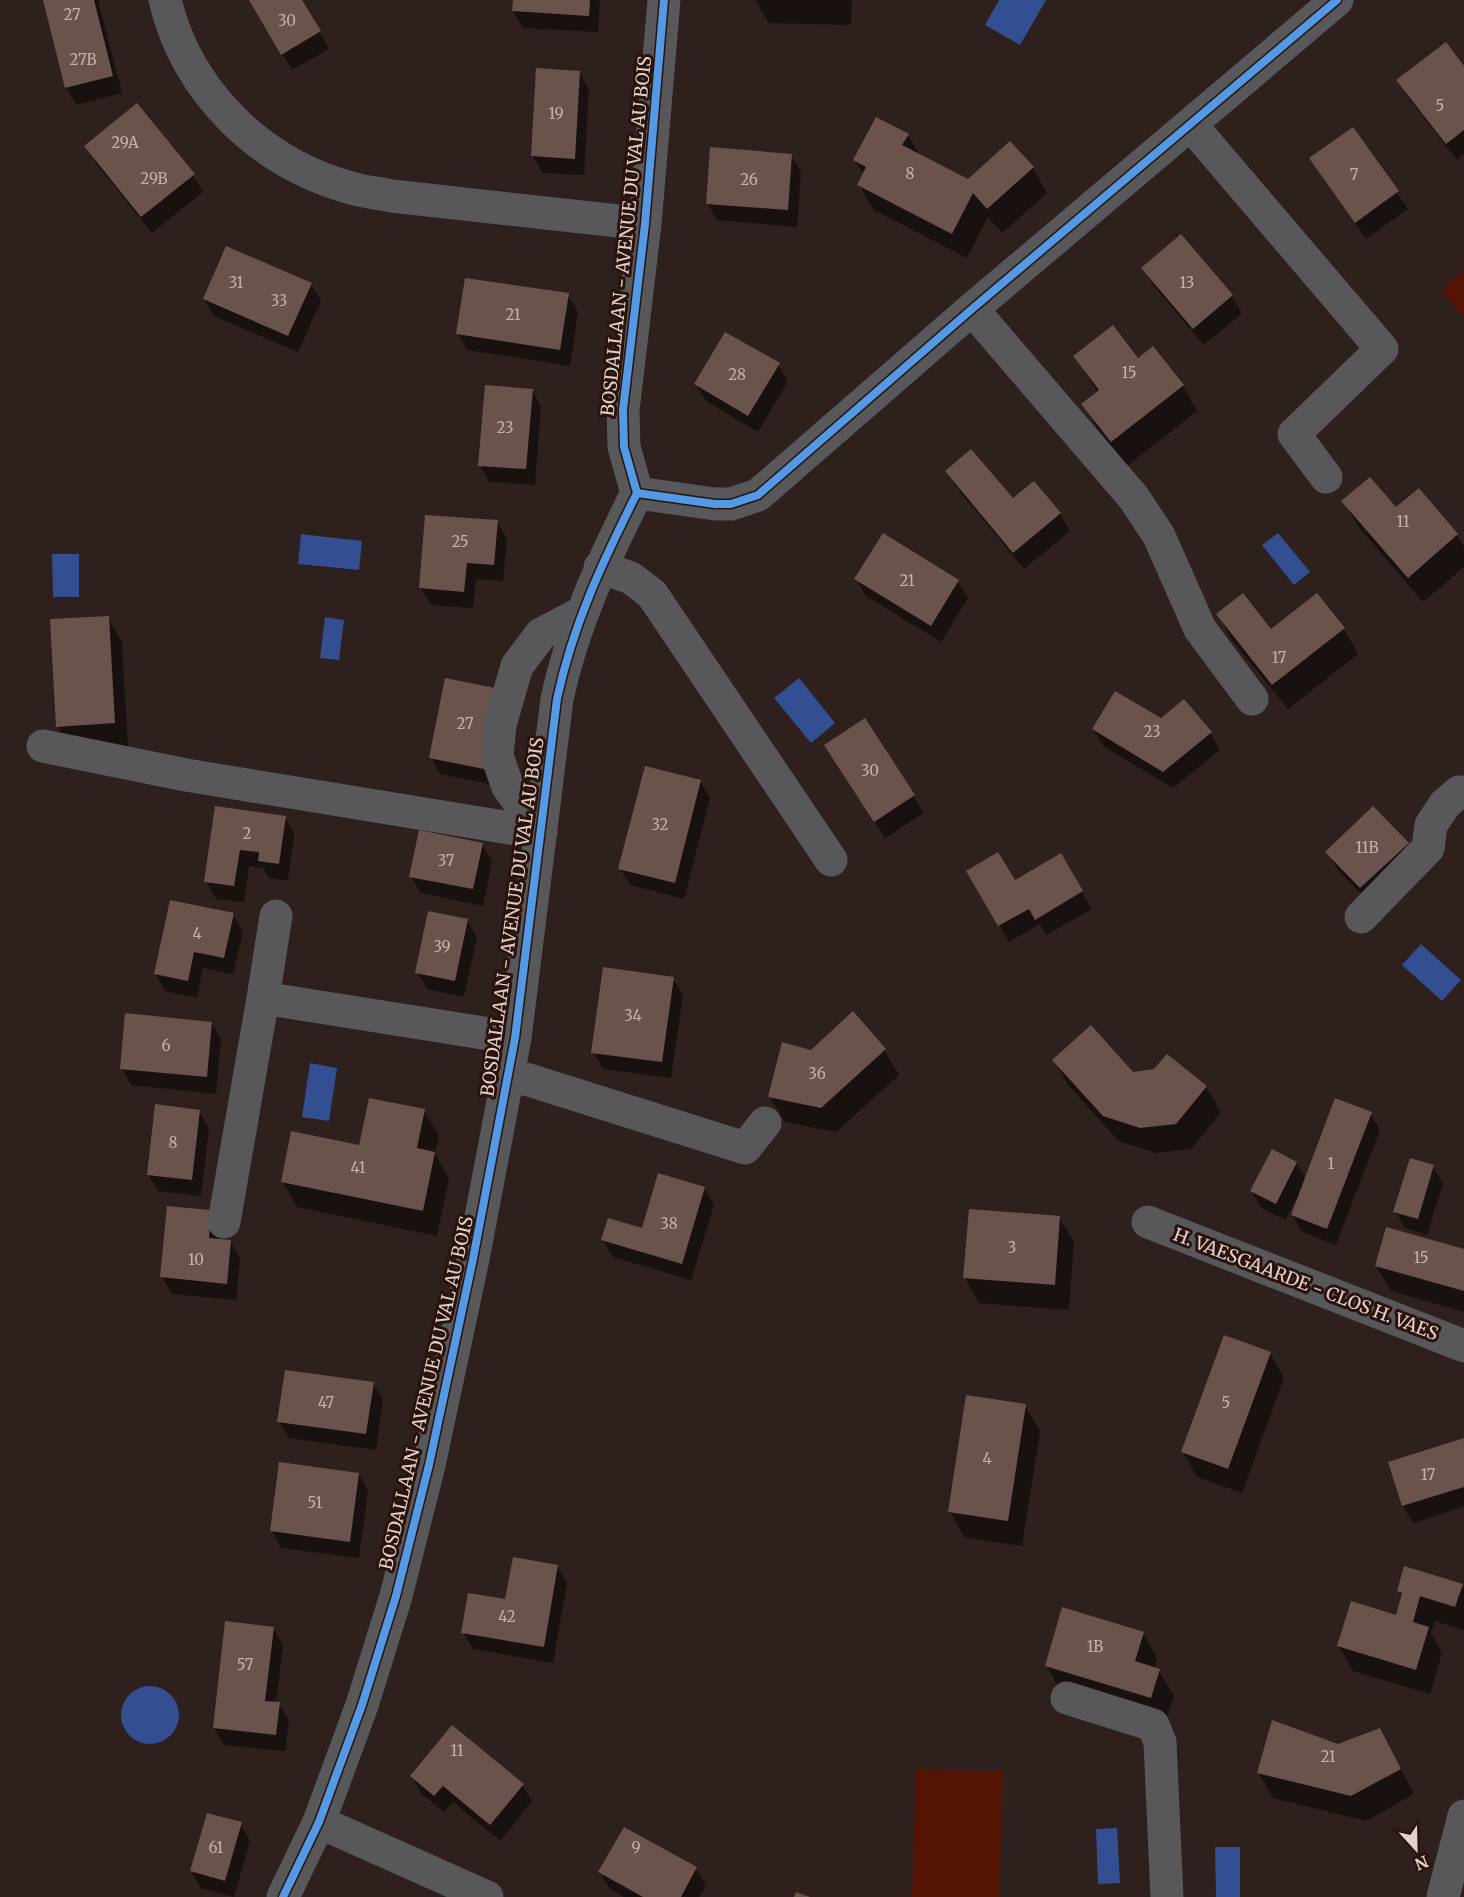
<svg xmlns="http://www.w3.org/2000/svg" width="1464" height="1897" viewBox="0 0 1464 1897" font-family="Merriweather,serif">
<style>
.green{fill:#551404}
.water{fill:#334e91}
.shadow{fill:#0007}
.building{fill:#6b534d}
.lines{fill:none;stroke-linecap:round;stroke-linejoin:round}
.minor{stroke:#585759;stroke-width:33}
.cycleway-casing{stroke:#2a130d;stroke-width:11}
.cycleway{stroke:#5399e6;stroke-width:8}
.labels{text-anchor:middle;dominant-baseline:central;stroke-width:6;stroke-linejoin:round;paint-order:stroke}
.number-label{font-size:15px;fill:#c4b1ac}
.street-label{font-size:18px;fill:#e1d0cb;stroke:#2a130d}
</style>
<rect width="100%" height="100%" fill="#2d201d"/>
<!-- green -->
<path class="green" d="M1464,271V318L1441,290Z
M916,1769L1003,1772L999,1897H912Z"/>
<!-- water -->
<path class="water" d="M999,0H1046L1020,45L985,25Z
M1278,533L1310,572L1294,585L1262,545Z
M301,534L362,541L359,570L298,564Z
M79,554V597H53L52,554Z
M325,617L344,620L339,660L320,658Z
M799,678L835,723L811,743L774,698Z
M1421,944L1461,980L1442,1001L1402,965Z
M310,1063L337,1068L329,1121L302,1117Z
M121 1715a29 29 0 1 1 58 0a29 29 0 1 1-58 0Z
M1117,1828L1120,1883L1098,1884L1096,1829Z
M1215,1847H1240V1897H1216Z"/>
<!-- shadow -->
<path class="shadow" d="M44,0H98L122,93L76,105L66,88Z
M250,0H301L329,49L292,70Z
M514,0H600L598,32L523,28L513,11Z
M755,0H852L851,25L769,23Z
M1464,68V154L1457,160L1408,97L1398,80Z
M579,72L589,89L584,175L542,173L533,156Z
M1353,129L1408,209L1366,239L1311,158Z
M908,135L920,156L968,181L1033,168L1047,193L1002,233L988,217L967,258L874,210L859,185L864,175L855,160Z
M86,146L193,175L203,192L152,233L96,163Z
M791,155L801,172L797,227L717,220L707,203Z
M1181,236L1232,296L1242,313L1204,345L1153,285L1143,268Z
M311,284L321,301L298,352L214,316L204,299Z
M568,295L578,312L570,366L467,350L458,334Z
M1153,348L1183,386L1197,411L1127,466L1098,429L1083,404L1098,393L1075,356L1138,360Z
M778,365L788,381L758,432L706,401L696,384Z
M532,390L541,407L535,485L489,482L480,465Z
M947,471L1013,501L1034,483L1060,514L1070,531L1024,569L957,488Z
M1419,490L1457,535L1464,547V567L1423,602L1358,526L1343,501L1396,509Z
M497,522L507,539L503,581L476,579L473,608L431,605L421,588Z
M884,535L958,582L968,598L941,642L866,596L856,579Z
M1218,614L1271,631L1344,629L1358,654L1288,709L1232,640Z
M108,618L122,643L128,748L72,752L58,727Z
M509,707L493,785L440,774L431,757Z
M865,720L924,813L885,838L836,762Z
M1161,720L1210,733L1220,750L1173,788L1103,746L1093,729Z
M700,781L710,798L684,899L630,885L620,868Z
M216,808L285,817L294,834L288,881L269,878L263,868L249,866L244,902L216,899L206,882Z
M1408,844L1418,861L1371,904L1337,869L1327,852Z
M482,845L492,861L483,906L421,893L411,876Z
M1060,855L1092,909L1046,935L1040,924L1009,942L968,871L1014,882Z
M233,915L243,932L233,974L203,968L197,998L165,991L156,974Z
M467,920L477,937L464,997L427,989L417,972Z
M673,979L683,995L671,1078L603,1069L593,1052Z
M212,1023L221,1040L216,1094L131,1085L122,1068Z
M884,1050L899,1075L836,1132L785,1122L770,1097L811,1051Z
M1054,1060L1206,1087L1221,1112L1191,1149L1156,1153L1119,1141L1068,1085Z
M199,1111L209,1128L201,1196L158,1191L148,1174Z
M424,1111L439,1136L435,1154L449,1179L437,1236L297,1207L283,1182L360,1147Z
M1370,1113L1380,1130L1336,1245L1302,1232L1292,1215L1298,1199H1296L1285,1220L1261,1208L1252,1191L1296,1163L1306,1180Z
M1433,1167L1443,1184L1427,1235L1405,1228L1395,1211Z
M704,1188L714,1205L691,1280L613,1257L603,1240L643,1230Z
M210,1212L220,1229L219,1240L230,1241L240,1258L236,1300L172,1294L162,1277Z
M1059,1217L1074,1242L1069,1310L979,1303L965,1278Z
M1464,1250V1312L1391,1291L1376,1266Z
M1270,1353L1284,1378L1242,1493L1197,1477L1183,1452Z
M373,1383L383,1400L376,1450L289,1438L279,1421Z
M1025,1406L1040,1431L1022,1546L964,1537L950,1511Z
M1464,1439V1506L1413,1523L1403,1506L1389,1463Z
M359,1474L368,1491L359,1558L281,1548L272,1531Z
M557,1566L567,1583L553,1663L473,1649L463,1632Z
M1462,1585L1464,1589V1630L1435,1621L1431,1633L1442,1653L1430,1694L1353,1671L1339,1646L1397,1617L1402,1598L1398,1591Z
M273,1628L283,1645L276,1703L279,1704L289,1720L285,1751L224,1745L214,1728Z
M1143,1633L1157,1658L1154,1669L1159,1671L1174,1696L1165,1723L1061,1691L1046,1665Z
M1380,1730L1414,1794L1366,1821L1273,1798L1258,1772Z
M412,1776L522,1785L532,1801L500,1841L453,1802L444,1812L421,1793Z
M241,1824L250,1841L234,1897L201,1888L191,1871Z
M624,1829L696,1869L706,1885L699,1897H624L610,1889L600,1872Z"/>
<!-- building -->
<path class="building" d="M43,0H94L113,76L65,88Z
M249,0H302L321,31L281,55Z
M513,0H590L589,16L512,11Z
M1446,42L1464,66V130L1446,144L1396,80Z
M536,68L580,71L575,159L531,156Z
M137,103L195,174L141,217L84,146Z
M876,117L909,134L902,145L968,179L1010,141L1034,167L987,209L973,193L952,234L857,185L866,167L853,160Z
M1353,127L1399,191L1355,223L1309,158Z
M710,147L792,154L788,210L706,204Z
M1181,234L1233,295L1193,329L1141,268Z
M226,246L312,283L288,336L203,299Z
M465,278L569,293L560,350L456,334Z
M1113,325L1138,358L1153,346L1184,385L1111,442L1081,404L1099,390L1073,356Z
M725,332L780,363L748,416L694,384Z
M485,385L533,389L526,469L478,466Z
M971,449L1013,498L1034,481L1061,513L1013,553L945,471Z
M1370,477L1396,507L1419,488L1458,534L1408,578L1341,501Z
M425,515L498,520L494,565L467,563L464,592L419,588Z
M883,533L959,580L931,626L854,579Z
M1243,593L1271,629L1317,593L1345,628L1272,685L1216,614Z
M109,616L115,723L56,727L50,619Z
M445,678L500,689L484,769L429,758Z
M1115,691L1161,718L1184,699L1212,732L1163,772L1092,729Z
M865,718L915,795L874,822L824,745Z
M645,766L701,780L675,883L618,869Z
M215,806L286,816L279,864L258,861L259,852L240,850L234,886L204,882Z
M1373,806L1409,843L1360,888L1325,852Z
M419,830L483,843L473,889L409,877Z
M998,852L1015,880L1061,853L1083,891L1035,920L1029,909L998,926L966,871Z
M170,900L234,913L224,958L194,952L188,981L154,974Z
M428,911L468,919L455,981L415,973Z
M603,967L674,977L662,1062L591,1053Z
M853,1011L886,1049L821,1108L768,1097L782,1042L811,1050Z
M125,1013L212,1022L207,1077L120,1069Z
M1091,1025L1133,1072L1154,1069L1167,1054L1207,1086L1176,1124L1140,1128L1103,1116L1052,1060Z
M369,1098L425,1109L417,1148L435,1152L423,1211L281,1182L291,1131L359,1145Z
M1335,1098L1372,1112L1327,1229L1291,1215Z
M155,1104L200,1110L192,1180L147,1175Z
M1272,1149L1297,1162L1276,1204L1250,1191Z
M1410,1158L1434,1165L1418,1219L1393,1212Z
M658,1173L705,1187L682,1264L601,1240L608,1218L642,1228Z
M167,1206L211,1210L209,1238L231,1240L227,1284L160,1277Z
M969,1209L1060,1216L1055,1285L963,1278Z
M1386,1227L1464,1249V1291L1375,1266Z
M1224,1335L1271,1352L1228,1469L1181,1452Z
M285,1370L374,1382L366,1434L277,1422Z
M966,1395L1026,1404L1008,1521L948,1512Z
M1464,1438V1487L1402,1506L1388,1462Z
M279,1462L359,1473L350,1542L270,1531Z
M513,1557L558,1565L544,1647L461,1633L468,1593L505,1599Z
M1404,1566L1463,1584L1455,1607L1420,1596L1413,1622L1429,1627L1416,1670L1337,1646L1351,1601L1396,1615L1402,1593L1397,1591Z
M1062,1607L1144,1632L1135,1661L1160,1669L1151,1698L1045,1666Z
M225,1621L274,1627L265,1701L280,1702L276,1735L213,1728Z
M1272,1720L1338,1744L1380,1728L1401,1769L1351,1796L1257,1773Z
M452,1725L524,1784L490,1825L443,1786L434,1796L410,1776Z
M207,1813L242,1822L225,1881L190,1871Z
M624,1827L697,1867L681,1897H643L598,1872Z
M796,1892L810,1897H794Z"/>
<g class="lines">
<!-- minor -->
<path class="minor" d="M165,0C187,92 260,163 351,188C364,192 378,193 392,196L645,224
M1191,125L1382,349L1294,434L1326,477
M972,309L1134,498L1159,536L1200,629L1252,699
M637,493L715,504H731L758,495L972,309L1337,0
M600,567L631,578L652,594L831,860
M43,746L186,775L541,833
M541,833L508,787L497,756L500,725L517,666L541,634L581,613
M276,916L263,998L515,1038
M1361,917L1428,848L1431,825L1445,804L1459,792H1464
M507,1076L529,1080L745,1148L765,1123
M224,1222L263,998
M1148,1222L1464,1346
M1067,1698L1153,1725L1160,1742L1167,1897
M319,1822L487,1897
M283,1897L319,1822L362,1705L396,1596L429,1465L473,1259L515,1038L557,699C573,624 603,561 637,493L624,447L623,410L645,224L664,0
M1443,1897L1464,1816"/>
<defs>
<path id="cycleway" d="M637,493L715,504H731L758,495L972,309L1337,0
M283,1897L319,1822L362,1705L396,1596L429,1465L473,1259L515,1038L557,699C573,624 603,561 637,493L624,447L623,410L645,224L664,0"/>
</defs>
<!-- cycleway casing -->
<use href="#cycleway" class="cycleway-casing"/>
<!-- cycleway -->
<use href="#cycleway" class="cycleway"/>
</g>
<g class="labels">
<!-- number labels -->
<g class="number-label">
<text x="72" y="14">27</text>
<text x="287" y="20">30</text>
<text x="83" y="59">27B</text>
<text x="1440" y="105">5</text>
<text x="556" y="113">19</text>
<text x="125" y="142">29A</text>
<text x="910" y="173">8</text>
<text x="1354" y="174">7</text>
<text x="154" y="178">29B</text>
<text x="749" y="179">26</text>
<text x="236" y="282">31</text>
<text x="1187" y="282">13</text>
<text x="279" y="300">33</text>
<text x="513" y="314">21</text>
<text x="1129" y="372">15</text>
<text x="737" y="374">28</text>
<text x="505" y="427">23</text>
<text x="1403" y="521">11</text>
<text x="460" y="541">25</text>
<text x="907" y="580">21</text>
<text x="1279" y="657">17</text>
<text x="465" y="723">27</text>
<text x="1152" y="731">23</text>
<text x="870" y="770">30</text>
<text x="660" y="824">32</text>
<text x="247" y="833">2</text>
<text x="1367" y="847">11B</text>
<text x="446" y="860">37</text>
<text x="197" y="933">4</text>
<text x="442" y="946">39</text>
<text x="633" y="1015">34</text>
<text x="166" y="1045">6</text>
<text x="817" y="1073">36</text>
<text x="173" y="1142">8</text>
<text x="1331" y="1163">1</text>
<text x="358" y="1167">41</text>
<text x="669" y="1223">38</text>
<text x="1012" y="1247">3</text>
<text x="1421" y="1257">15</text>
<text x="196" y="1259">10</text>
<text x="326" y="1402">47</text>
<text x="1226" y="1402">5</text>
<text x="987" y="1458">4</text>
<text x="1428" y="1474">17</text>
<text x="315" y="1502">51</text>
<text x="507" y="1616">42</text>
<text x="1095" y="1646">1B</text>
<text x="245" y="1664">57</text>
<text x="457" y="1750">11</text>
<text x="1328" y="1756">21</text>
<text x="216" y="1847">61</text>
<text x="636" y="1847">9</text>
</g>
<!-- street labels -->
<g class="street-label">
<text transform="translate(626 236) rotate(-84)">BOSDALLAAN - AVENUE DU VAL AU BOIS</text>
<text transform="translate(512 917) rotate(-82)">BOSDALLAAN - AVENUE DU VAL AU BOIS</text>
<text transform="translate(1306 1284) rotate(21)">H. VAESGAARDE - CLOS H. VAES</text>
<text transform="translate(426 1393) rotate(-77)">BOSDALLAAN - AVENUE DU VAL AU BOIS</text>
</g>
</g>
<!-- north arrow -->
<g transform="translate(1416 1849) rotate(158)" stroke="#2a130d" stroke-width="4.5" paint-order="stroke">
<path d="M0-4.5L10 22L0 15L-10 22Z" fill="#e1d0cb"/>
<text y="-9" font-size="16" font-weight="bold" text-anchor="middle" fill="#e1d0cb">N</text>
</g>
</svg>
